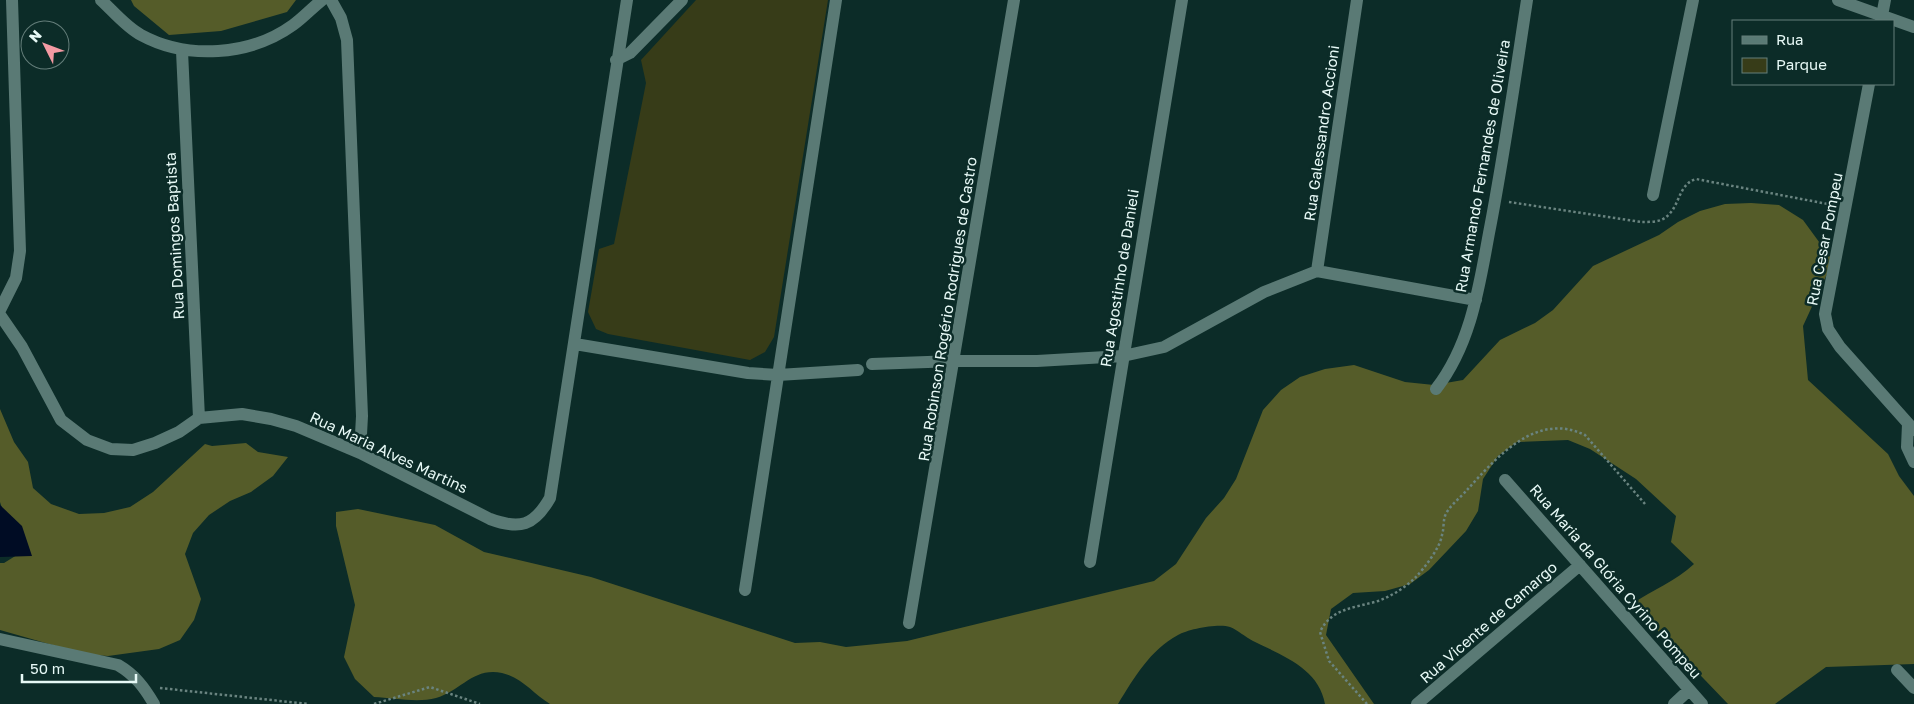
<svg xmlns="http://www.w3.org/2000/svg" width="1914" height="704" viewBox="0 0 1914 704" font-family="'Golos Text',sans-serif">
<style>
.green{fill:#373c18}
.forest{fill:#555c29}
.water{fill:#000c24}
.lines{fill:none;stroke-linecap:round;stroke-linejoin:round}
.path{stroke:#6a8480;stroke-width:2.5;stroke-dasharray:2.5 2.5;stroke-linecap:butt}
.street{stroke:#5a7a75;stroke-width:12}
.labels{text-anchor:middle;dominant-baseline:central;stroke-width:5;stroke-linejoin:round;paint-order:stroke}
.street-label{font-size:15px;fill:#e7f9f6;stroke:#0c2c28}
</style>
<rect width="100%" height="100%" fill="#0c2c28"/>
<!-- green -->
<path class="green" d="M696,0H828L774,337L765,352L750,360L608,334L596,329L588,312L599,249L614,244L646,83L641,60Z"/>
<!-- forest -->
<path class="forest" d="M131,0H296L287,12L221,31L169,35L134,6Z
M1751,203L1779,205L1803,220L1833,261L1803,326L1808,380L1888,454L1899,476L1914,496V664L1826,667L1775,704H1728L1632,604C1652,590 1676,581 1694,564L1671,542L1676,516L1636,479L1590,449L1568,440L1517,442L1498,456L1483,479L1478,511L1466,531L1429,570L1410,584L1385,591L1353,593L1331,609L1326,635L1374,704H1325C1319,668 1281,655 1253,641C1245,637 1238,630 1230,627C1219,623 1188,629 1178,635C1150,650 1134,678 1118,704H550C533,694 523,678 502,673C473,667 461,691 436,698C418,703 393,698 374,697L355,679L344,657L355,605L336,526V512L358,509L435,525L484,552L591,577L795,643L820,642L846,647L907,641L1154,581L1176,564L1206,518L1224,498L1236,479L1263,410L1281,390L1300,377L1325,369L1354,365L1405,382L1434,385L1463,380L1500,340L1535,323L1553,310L1593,266L1659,235L1678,222L1700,211L1725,204Z
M0,409L14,442L28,462L33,488L51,504L79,514L104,513L130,507L153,492L205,444L212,446L246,443L258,452L288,457L273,476L251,492L230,501L209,515L193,533L185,554L201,599L194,620L180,640L159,649L108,656L84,654L0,630V563H4L25,550L4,514L0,502Z"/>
<!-- water -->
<path class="water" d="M0,505L22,526L32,556L0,557Z"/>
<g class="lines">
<!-- path -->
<path class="path" d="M1509,202L1641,222C1647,222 1656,222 1661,220C1681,211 1676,185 1696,179L1833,205
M160,688L308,704
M374,704L430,687L480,704
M1367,704L1329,661L1320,632C1331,608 1355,608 1378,601C1392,596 1406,587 1416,577C1425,567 1440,548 1442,535C1444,529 1443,522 1445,516C1448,507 1461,497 1467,490C1496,458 1536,411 1585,435L1645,504"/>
<!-- street -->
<path class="street" d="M101,0C113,11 126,27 141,35C187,60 250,56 293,25C303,18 312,8 322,0
M331,0L341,18L347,40L362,416L360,453
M1838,0L1914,27
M1881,21L1885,0
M182,51L199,418
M616,60L630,53L682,0
M1869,84L1825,314L1828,329L1840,347L1914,430
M1653,195L1693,0
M1317,271L1357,0
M0,310L16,278L20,251L12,0
M0,315L22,347L61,420L87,440L111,449L133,450L155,443L179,432L199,418L242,414L271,419L296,426L360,453L490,519C520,530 534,526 550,498L627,0
M575,344L748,373L778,375L858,370
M872,364L955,361H1037L1123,356L1164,347L1264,292L1317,271L1476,300
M1436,389C1471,344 1479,287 1489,233C1504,156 1515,78 1527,0
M1908,424L1907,447L1914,462
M1505,480L1702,704
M1090,562L1182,0
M745,590L836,0
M909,623L1014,0
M0,639L118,665C135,675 144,687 154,704
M1897,670L1914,688
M1417,704L1580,565
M1674,704L1689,690"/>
</g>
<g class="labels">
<!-- street labels -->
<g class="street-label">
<text transform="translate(1321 133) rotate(-82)">Rua Galessandro Accioni</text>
<text transform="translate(1482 166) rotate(-80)">Rua Armando Fernandes de Oliveira</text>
<text transform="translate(174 236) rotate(-93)">Rua Domingos Baptista</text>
<text transform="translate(1824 239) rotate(-79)">Rua Cesar Pompeu</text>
<text transform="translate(1119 278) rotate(-81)">Rua Agostinho de Danieli</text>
<text transform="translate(947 309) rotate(-81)">Rua Robinson Rogério Rodrigues de Castro</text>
<text transform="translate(389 452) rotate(25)">Rua Maria Alves Martins</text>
<text transform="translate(1616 581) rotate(49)">Rua Maria da Glória Cyrino Pompeu</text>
<text transform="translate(1488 622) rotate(-41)">Rua Vicente de Camargo</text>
</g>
</g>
<!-- legend -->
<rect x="1732" y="20" width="162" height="65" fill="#0c2c28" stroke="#647e7a"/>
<rect x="1742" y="36" width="25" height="8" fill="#5a7a75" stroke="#647e7a"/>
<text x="1776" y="45" font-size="15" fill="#e7f9f6">Rua</text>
<rect x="1742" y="58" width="25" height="15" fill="#373c18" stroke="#647e7a"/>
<text x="1776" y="70" font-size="15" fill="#e7f9f6">Parque</text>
<!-- north arrow -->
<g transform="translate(45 45) rotate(312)"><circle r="24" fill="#0c2c28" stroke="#647e7a"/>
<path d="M0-4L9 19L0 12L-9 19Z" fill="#f49aa3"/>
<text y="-8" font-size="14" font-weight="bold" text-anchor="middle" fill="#e7f9f6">N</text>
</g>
<!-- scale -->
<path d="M22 674v8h114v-8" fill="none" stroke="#e7f9f6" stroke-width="2.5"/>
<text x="30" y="674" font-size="15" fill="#e7f9f6" stroke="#0c2c28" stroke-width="4" paint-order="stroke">50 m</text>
</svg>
